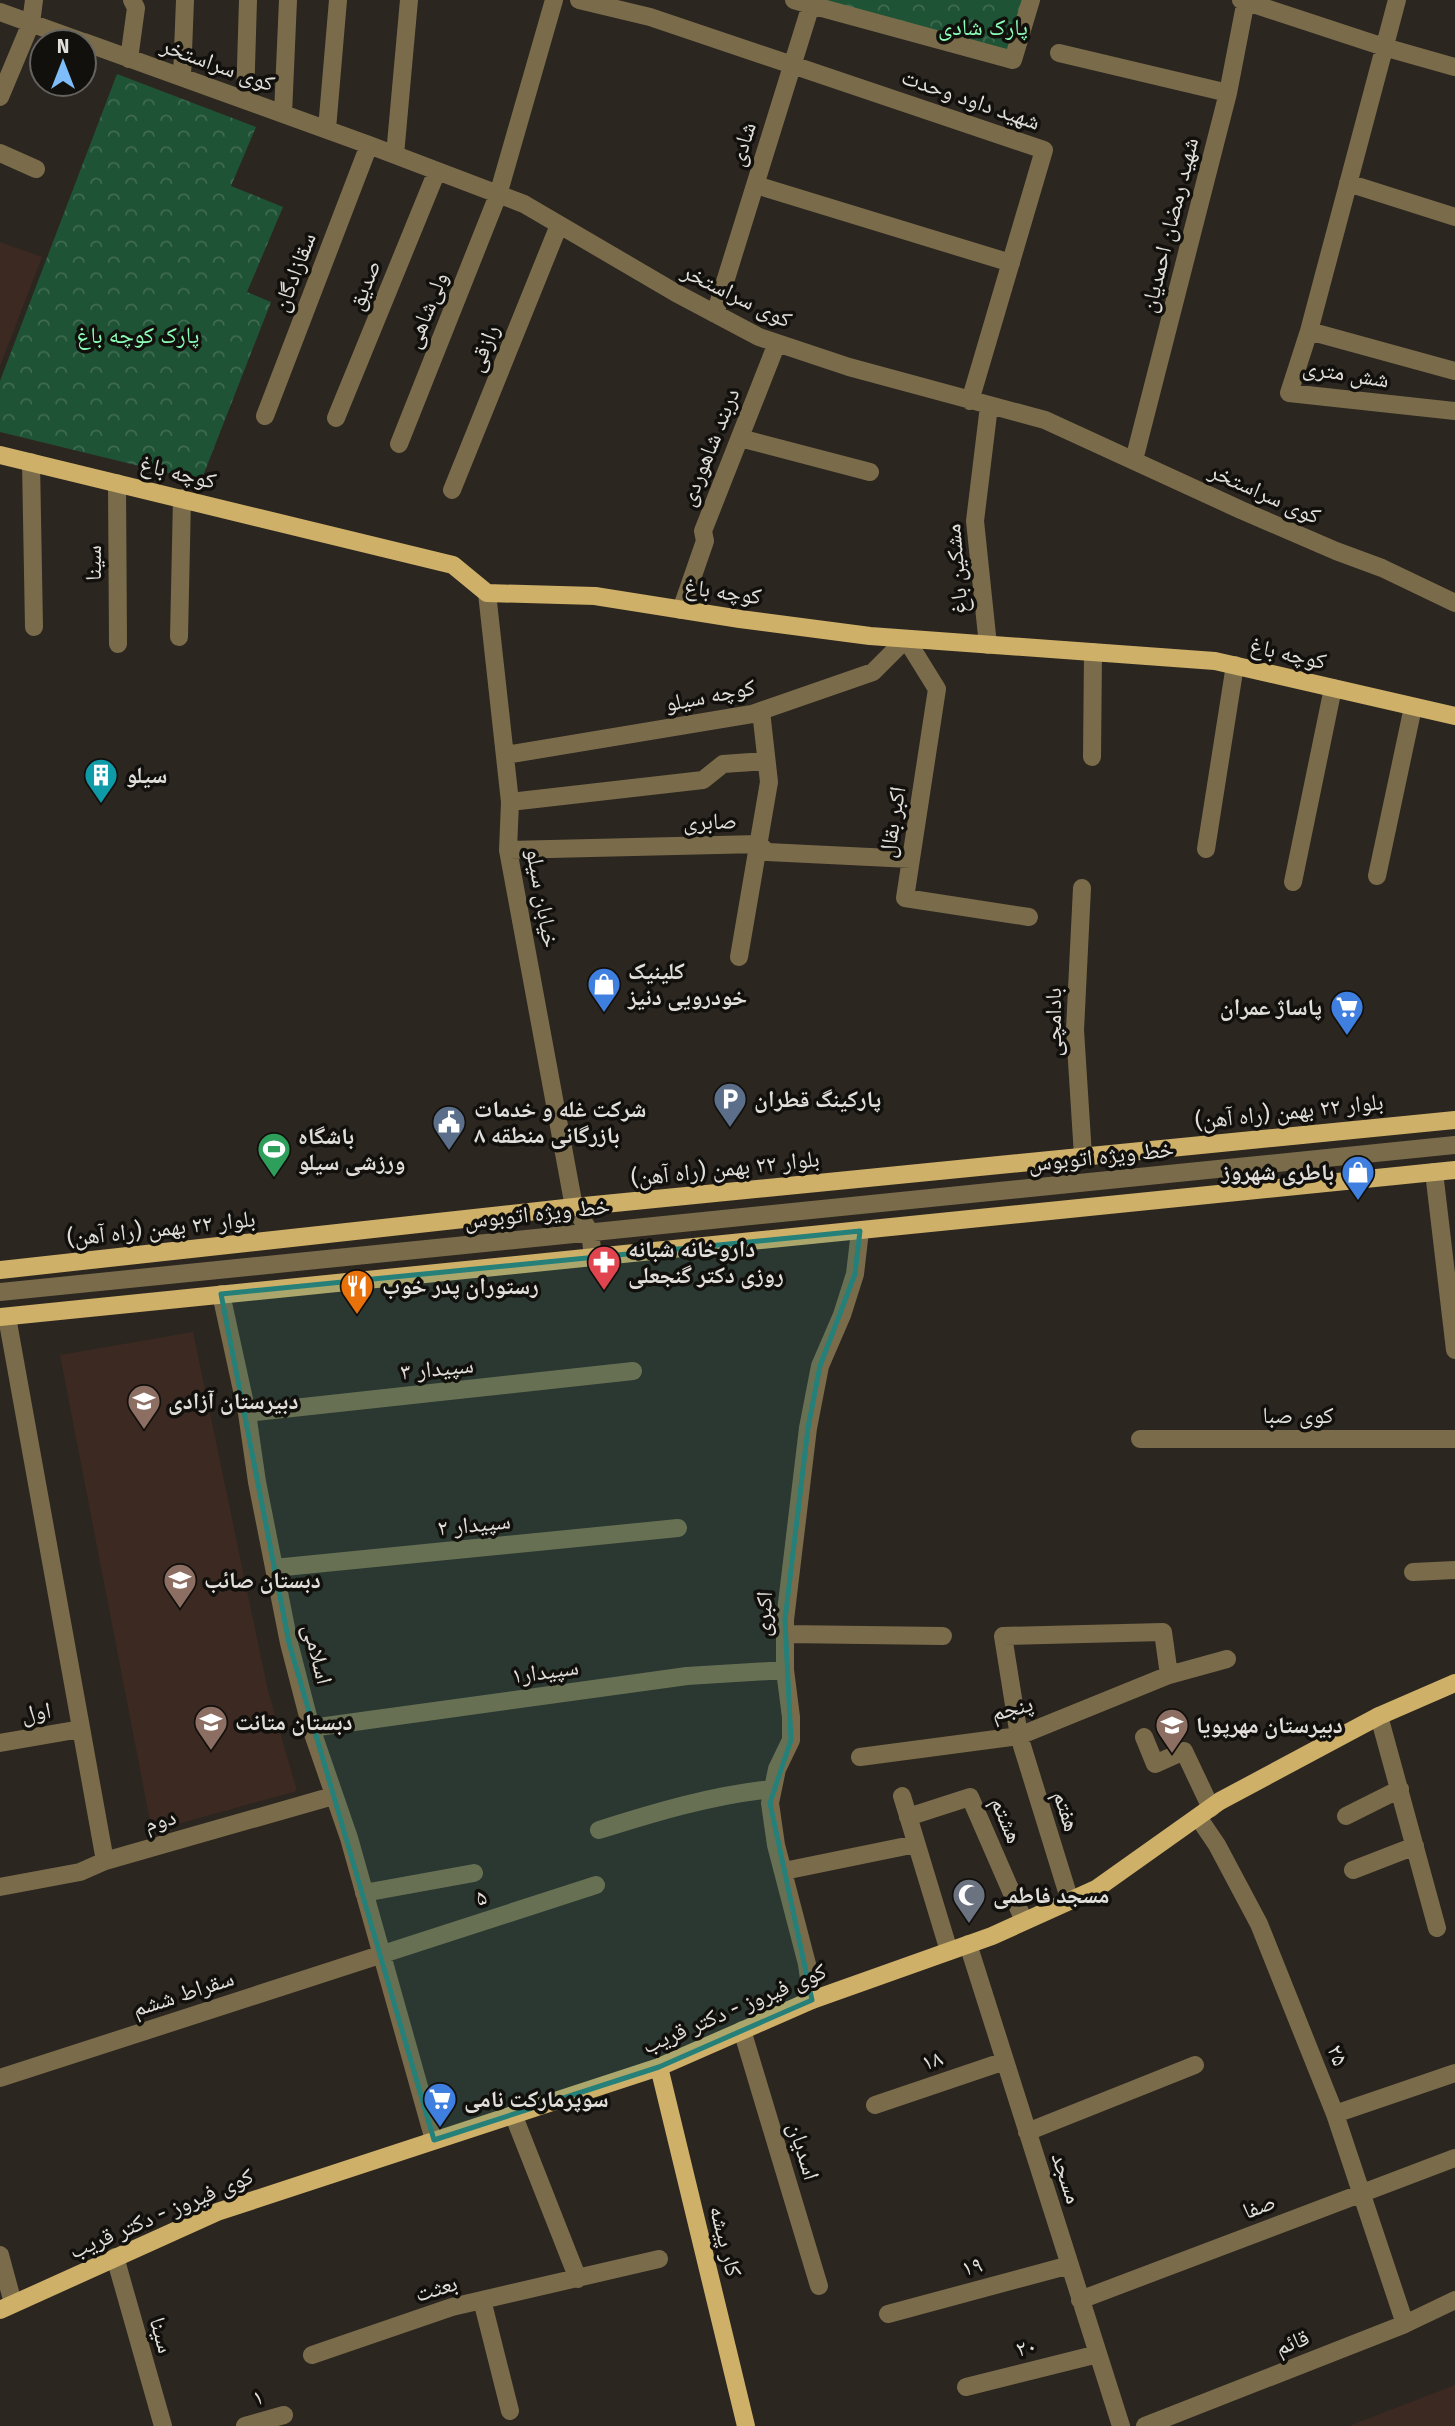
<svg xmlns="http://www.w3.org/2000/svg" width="1455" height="2426" viewBox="0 0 1455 2426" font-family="'Fira Sans','Noto Naskh Arabic',sans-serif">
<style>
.education{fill:#3c2a22}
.forest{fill:url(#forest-crowns)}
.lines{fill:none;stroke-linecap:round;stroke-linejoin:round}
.minor{stroke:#7a6c4a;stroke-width:18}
.major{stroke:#ceb068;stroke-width:18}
.marked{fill:#248079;fill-opacity:0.2;stroke:#248079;stroke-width:5;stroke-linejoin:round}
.labels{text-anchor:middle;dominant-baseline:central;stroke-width:7;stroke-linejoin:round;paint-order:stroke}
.park-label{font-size:23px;fill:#8bffb9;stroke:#12100d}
.street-label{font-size:23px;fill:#e2dfdb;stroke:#12100d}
.poi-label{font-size:23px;font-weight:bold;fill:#e2dfdb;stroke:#12100d;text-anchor:start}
</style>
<defs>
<pattern id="forest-crowns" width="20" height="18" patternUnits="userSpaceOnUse" patternTransform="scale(1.75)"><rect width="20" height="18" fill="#1f5335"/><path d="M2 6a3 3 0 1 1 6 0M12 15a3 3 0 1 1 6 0" fill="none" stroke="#3f6b52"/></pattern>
</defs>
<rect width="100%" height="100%" fill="#2c2620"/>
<!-- education -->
<path class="education" d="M0,242L42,257L0,366Z
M193,1332L268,1691L297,1791L152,1831L60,1355Z
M1455,2385V2426H1349Z"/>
<!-- forest -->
<path class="forest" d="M793,0H1023L1004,61Z
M117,74L256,127L231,186L283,207L247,292L271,302L201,481L0,432V381Z"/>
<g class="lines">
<!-- minor -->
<path class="minor" d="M579,0L650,17L1044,150L970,401
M1241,0L1384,47L1455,67
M1397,0L1309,331L1289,393L1455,411
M811,5L1013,60L1031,0
M0,12L83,42
M84,42L369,145L524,204L676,293L759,337L849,367L1045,420L1241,510L1336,551L1382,568L1455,603
M1059,53L1228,93
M129,59L136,8L132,0
M182,77L185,0
M0,97L31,23L34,0
M245,100L248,0
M283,114L288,0
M327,129L338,0
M0,153L36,169
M395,155L409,0
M1348,183L1455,217
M756,185L1011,263
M715,314L811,5L794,0
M1309,331L1455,371
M265,416L369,145
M336,418L437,171
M740,438L870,472
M399,444L498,195L554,0
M1134,460L1228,93L1246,0
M31,462L34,627
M117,483L118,644
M452,490L559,225
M487,593L510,802L508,850L574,1207L590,1232L593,1257
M681,610L705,541L703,531L777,343
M179,637L182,498
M988,645L975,521L989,406
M505,755L752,714L873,672L906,639L937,689L905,898L1029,917
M1092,757L1093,652
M510,802L703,780L723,764L766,761
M1206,849L1235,665
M508,850L759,844L767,852L911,859
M1377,876L1413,707
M1293,882L1333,688
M1082,888L1075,1030L1083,1156
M739,957L769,782L761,711
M1434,1172L1455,1350
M0,1292L1455,1145
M221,1294L247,1413L257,1482L289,1643L311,1728L349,1838L434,2140
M7,1317L105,1861
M247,1413L633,1371
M1140,1439H1455
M274,1568L678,1528
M1413,1572L1455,1570
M785,1634L943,1636
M1379,1716L1437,1928
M311,1728L687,1676L785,1670
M1144,1737L1155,1764L1184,1751L1211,1808
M0,1743L81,1729
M860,1757L1019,1736L1169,1675L1227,1659
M902,1796L949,1951
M1346,1816L1400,1789
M908,1817L970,1797L1024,1921
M1198,1817L1217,1845L1259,1924L1335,2114L1405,2324
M599,1830C656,1812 713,1795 772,1789
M1353,1870L1415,1846
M784,1871L916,1844
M0,1887L80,1872L105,1861L333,1796
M364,1893L474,1873
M1070,1901L1019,1736L1003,1636L1163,1632L1169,1675
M968,1944L1121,2426
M812,2000L807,1964L776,1845L770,1803L777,1769L791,1740V1717L785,1670V1620L808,1428L820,1366L842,1315L855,1274L860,1231
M742,2030L819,2286
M0,2078L596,1885
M875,2105L1005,2061
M513,2114L578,2279
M1335,2114L1455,2073
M1027,2132L1195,2065
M0,2255L13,2303
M115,2257L163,2426
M482,2300L510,2411
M1080,2300L1455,2158
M888,2314L1070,2265
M312,2355L452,2307L659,2259
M966,2387L1098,2354
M245,2426L284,2415
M1145,2426L1405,2324L1455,2300"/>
<!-- major -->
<path class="major" d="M0,455L453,565L487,593L595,596L740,619L870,636L1215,661L1455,716
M0,1270L574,1207L1455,1120
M0,1317L1455,1170
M659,2067L746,2426
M0,2310L217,2212L659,2067L812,2000L992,1936L1096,1889L1220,1801L1379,1716L1455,1683"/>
</g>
<!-- marked area -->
<path class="marked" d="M860,1231L855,1274L820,1366L808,1428L785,1620L791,1740L770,1803L812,2000L659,2067L434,2140L289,1643L221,1294Z"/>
<!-- icons -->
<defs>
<symbol id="building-pin" viewBox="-11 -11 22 30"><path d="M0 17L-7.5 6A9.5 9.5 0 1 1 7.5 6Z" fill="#0f9aa8" stroke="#12100d"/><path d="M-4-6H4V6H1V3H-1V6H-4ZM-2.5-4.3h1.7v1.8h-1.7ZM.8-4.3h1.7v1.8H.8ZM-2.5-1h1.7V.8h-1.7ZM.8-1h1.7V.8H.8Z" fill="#fff"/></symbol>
<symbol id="shop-pin" viewBox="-11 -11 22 30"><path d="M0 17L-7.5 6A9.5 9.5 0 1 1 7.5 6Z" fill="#3f7fe0" stroke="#12100d"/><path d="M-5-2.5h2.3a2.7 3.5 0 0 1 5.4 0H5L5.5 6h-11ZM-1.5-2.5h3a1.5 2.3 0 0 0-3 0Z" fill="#fff"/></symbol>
<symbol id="supermarket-pin" viewBox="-11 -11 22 30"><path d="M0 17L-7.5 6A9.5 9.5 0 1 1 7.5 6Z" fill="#3f7fe0" stroke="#12100d"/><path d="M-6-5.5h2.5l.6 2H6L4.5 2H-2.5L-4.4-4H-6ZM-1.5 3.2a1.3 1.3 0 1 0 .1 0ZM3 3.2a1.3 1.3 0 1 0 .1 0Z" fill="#fff"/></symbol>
<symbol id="parking-pin" viewBox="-11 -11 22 30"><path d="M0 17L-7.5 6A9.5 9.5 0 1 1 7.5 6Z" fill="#5c6f8a" stroke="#12100d"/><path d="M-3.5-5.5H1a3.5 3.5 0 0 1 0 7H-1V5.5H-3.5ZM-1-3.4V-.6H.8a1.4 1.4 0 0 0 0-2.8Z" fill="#fff"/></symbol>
<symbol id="civic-pin" viewBox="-11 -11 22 30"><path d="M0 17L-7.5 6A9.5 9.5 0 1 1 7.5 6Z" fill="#5c6f8a" stroke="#12100d"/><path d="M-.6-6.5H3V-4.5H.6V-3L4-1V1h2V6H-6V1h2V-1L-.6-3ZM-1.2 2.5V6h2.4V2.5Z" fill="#fff"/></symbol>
<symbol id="stadium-pin" viewBox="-11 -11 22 30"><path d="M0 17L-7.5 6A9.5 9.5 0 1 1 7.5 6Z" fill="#2e9e5b" stroke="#12100d"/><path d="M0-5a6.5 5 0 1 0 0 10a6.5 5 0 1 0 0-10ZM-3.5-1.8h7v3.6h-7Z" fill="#fff"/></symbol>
<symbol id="pharmacy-pin" viewBox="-11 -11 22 30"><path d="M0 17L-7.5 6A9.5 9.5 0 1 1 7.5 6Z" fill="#e0444e" stroke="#12100d"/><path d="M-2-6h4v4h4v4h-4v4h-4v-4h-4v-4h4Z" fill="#fff"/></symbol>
<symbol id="restaurant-pin" viewBox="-11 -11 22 30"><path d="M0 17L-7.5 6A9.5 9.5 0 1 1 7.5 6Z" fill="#e8710a" stroke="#12100d"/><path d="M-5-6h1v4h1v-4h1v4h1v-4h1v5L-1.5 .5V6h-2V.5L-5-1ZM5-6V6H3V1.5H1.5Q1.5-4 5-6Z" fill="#fff"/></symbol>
<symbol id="school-pin" viewBox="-11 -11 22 30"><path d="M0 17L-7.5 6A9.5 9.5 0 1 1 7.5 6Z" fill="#8d6e63" stroke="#12100d"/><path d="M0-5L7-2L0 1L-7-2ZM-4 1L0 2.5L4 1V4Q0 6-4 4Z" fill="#fff"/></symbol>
<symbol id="mosque-pin" viewBox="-11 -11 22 30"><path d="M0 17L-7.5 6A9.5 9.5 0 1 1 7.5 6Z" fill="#6b7280" stroke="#12100d"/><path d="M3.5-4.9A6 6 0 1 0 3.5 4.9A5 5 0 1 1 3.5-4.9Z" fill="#fff"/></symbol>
</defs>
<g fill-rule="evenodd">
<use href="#building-pin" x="82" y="756" width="38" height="52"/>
<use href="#shop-pin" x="585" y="965" width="38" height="52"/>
<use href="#supermarket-pin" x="1328" y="988" width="38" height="52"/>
<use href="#parking-pin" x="711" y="1080" width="38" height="52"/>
<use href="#civic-pin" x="430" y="1103" width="38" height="52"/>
<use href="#stadium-pin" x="255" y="1130" width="38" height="52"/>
<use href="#shop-pin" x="1339" y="1153" width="38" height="52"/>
<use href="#pharmacy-pin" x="585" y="1243" width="38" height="52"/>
<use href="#restaurant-pin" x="338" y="1267" width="38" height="52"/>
<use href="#school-pin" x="125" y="1382" width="38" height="52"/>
<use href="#school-pin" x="161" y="1561" width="38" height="52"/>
<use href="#school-pin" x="192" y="1703" width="38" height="52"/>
<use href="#school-pin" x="1153" y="1706" width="38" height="52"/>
<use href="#mosque-pin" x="950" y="1876" width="38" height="52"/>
<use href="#supermarket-pin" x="421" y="2080" width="38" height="52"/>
</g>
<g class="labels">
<!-- park labels -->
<g class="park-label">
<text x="983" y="27">پارک شادی</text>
<text x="138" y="335">پارک کوچه باغ</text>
</g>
<!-- street labels -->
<g class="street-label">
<text transform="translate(218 64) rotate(20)">کوی سراستخر</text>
<text transform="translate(971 99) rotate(19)">شهید داود وحدت</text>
<text transform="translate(742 144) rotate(-73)">شادی</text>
<text transform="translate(1169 225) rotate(-76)">شهید رمضان احمدیان</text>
<text transform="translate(294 272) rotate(-69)">سقازادگان</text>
<text transform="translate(364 285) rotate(-68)">صدیق</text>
<text transform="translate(737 295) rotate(26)">کوی سراستخر</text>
<text transform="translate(426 310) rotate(-68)">ولی‌شاهی</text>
<text transform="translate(483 348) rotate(-68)">رازقی</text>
<text transform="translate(1346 373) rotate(9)">شش متری</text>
<text transform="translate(709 447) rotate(-68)">دربند شاهوردی</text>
<text transform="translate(178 472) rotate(14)">کوچه باغ</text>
<text transform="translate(1265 493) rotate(24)">کوی سراستخر</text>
<text transform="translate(93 563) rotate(-90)">سینا</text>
<text transform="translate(956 569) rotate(-95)">مشکین باغ</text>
<text transform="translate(723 591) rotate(8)">کوچه باغ</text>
<text transform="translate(1288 653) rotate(13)">کوچه باغ</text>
<text transform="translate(710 695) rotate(-11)">کوچه سیلو</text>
<text transform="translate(710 821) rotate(-1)">صابری</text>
<text transform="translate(892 822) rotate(-81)">اکبر بقال</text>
<text transform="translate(543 898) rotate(80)">خیابان سیلو</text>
<text transform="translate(1053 1022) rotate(-90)">بادامچی</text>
<text transform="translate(1289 1111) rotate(-6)">بلوار ۲۲ بهمن (راه آهن)</text>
<text transform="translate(1101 1156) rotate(-6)">خط ویژه اتوبوس</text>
<text transform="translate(725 1168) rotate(-6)">بلوار ۲۲ بهمن (راه آهن)</text>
<text transform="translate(537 1213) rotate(-6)">خط ویژه اتوبوس</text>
<text transform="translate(161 1228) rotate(-6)">بلوار ۲۲ بهمن (راه آهن)</text>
<text transform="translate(437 1368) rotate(-6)">سپیدار ۳</text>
<text x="1298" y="1415">کوی صبا</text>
<text transform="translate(474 1524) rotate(-6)">سپیدار ۲</text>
<text transform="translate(763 1614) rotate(-87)">اکبری</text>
<text transform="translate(318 1654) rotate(76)">اسلامی</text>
<text transform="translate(545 1671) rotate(-8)">سپیدار۱</text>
<text transform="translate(1012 1708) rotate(-15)">پنجم</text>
<text transform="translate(36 1712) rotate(-10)">اول</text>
<text transform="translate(1067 1811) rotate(72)">هفتم</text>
<text transform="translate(160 1820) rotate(-16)">دوم</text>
<text transform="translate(1007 1820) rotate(67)">هشتم</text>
<text transform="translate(481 1897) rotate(-18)">۵</text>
<text transform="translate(183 1993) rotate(-18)">سقراط ششم</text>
<text transform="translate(734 2008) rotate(-23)">کوی فیروز - دکتر قریب</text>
<text transform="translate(1338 2055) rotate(68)">۲۵</text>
<text transform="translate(932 2060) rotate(-19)">۱۸</text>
<text transform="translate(804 2151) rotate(73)">اسدیان</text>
<text transform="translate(1067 2178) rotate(72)">مسجد</text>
<text transform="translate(1259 2206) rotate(-21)">صفا</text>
<text transform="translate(161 2213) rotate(-23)">کوی فیروز - دکتر قریب</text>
<text transform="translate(726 2241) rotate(76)">کار پیشه</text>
<text transform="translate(972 2266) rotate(-15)">۱۹</text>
<text transform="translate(436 2288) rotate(-17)">بعثت</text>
<text transform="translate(162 2335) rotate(74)">سینا</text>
<text transform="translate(1292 2342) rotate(-21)">قائم</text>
<text transform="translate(1026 2347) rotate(-14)">۲۰</text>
<text transform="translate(258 2397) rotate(-15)">۱</text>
</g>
<!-- poi labels -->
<g class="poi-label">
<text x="126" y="775">سیلو</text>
<text x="628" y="971">کلینیک<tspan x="628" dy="26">خودرویی دنیز</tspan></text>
<text x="1322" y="1007" text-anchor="end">پاساژ عمران</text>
<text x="754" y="1099">پارکینگ قطران</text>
<text x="474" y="1109">شرکت غله و خدمات<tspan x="474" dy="26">بازرگانی منطقه ۸</tspan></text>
<text x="298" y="1136">باشگاه<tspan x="298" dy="26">ورزشی سیلو</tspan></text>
<text x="1334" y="1172" text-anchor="end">باطری شهروز</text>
<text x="628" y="1249">داروخانه شبانه<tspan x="628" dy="26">روزی دکتر گنجعلی</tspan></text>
<text x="382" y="1286">رستوران پدر خوب</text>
<text x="168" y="1401">دبیرستان آزادی</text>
<text x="204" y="1580">دبستان صائب</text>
<text x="235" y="1722">دبستان متانت</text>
<text x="1196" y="1725">دبیرستان مهرپویا</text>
<text x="993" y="1895">مسجد فاطمی</text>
<text x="464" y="2099">سوپرمارکت نامی</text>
</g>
</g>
<!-- north arrow -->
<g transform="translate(63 63)"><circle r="33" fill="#12100d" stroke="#65635f" stroke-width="2"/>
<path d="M0-5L12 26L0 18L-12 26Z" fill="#7ebdf9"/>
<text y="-10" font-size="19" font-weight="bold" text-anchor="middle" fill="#e2dfdb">N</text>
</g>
</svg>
